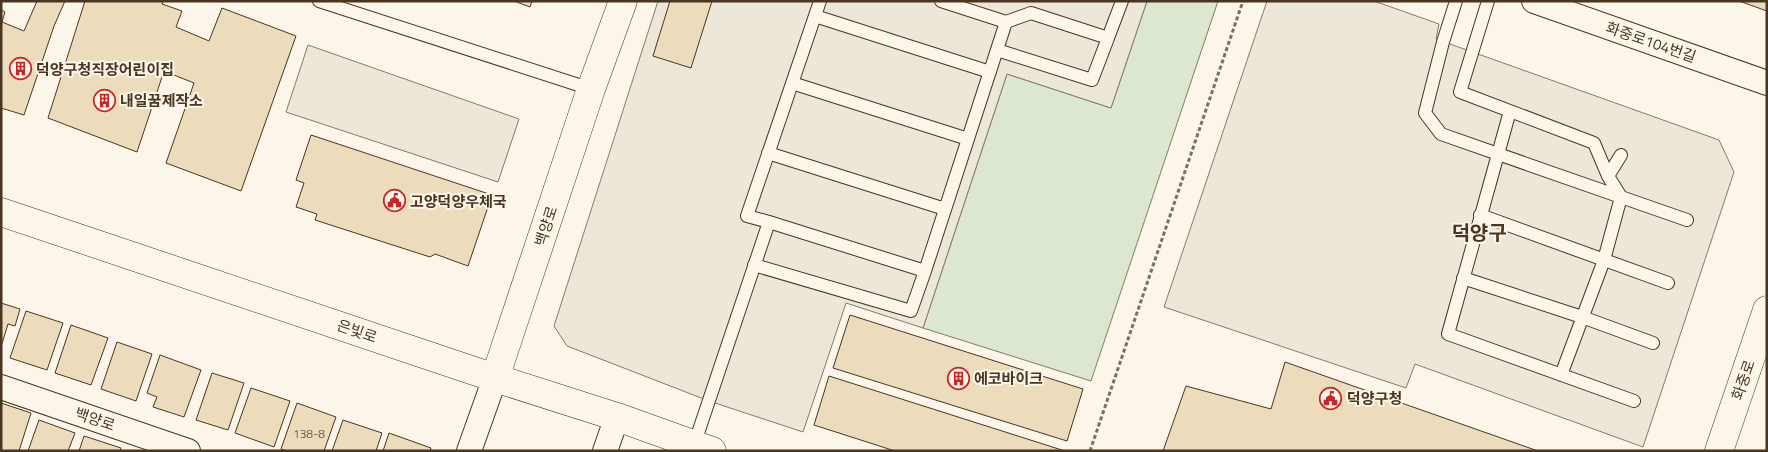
<svg xmlns="http://www.w3.org/2000/svg" width="1768" height="452" viewBox="0 0 1768 452" font-family="'Titillium Web','Noto Sans KR',sans-serif">
<style>
.green{fill:#dce7d0;stroke:#887966}
.parking{fill:#ede7d9;stroke:#887966}
.building{fill:#ecdcbc;stroke:#4a3520}
.lines{fill:none;stroke-linecap:round;stroke-linejoin:round}
.service-casing{stroke:#4a3520;stroke-width:14}
.minor-casing{stroke:#4a3520;stroke-width:26}
.tertiary-casing{stroke:#4a3520;stroke-width:29}
.secondary-casing{stroke:#4a3520;stroke-width:29}
.path{stroke:#7f6f5c;stroke-width:3;stroke-dasharray:4 2.5;stroke-linecap:butt}
.service{stroke:#fbf6e9;stroke-width:12}
.minor{stroke:#fbf6e9;stroke-width:24}
.tertiary{stroke:#fbf6e9;stroke-width:28}
.secondary{stroke:#fbf6e9;stroke-width:28}
.labels{text-anchor:middle;dominant-baseline:central;stroke-width:4;stroke-linejoin:round;paint-order:stroke}
.number-label{font-size:12px;fill:#725f47}
.street-label{font-size:15px;fill:#4a3520;stroke:#fbf6e9}
.poi-label{font-size:15px;font-weight:bold;fill:#4a3520;stroke:#fbf6e9;text-anchor:start}
.district-label{font-size:20px;font-weight:bold;fill:#4a3520;stroke:#fbf6e9}
</style>
<rect width="100%" height="100%" fill="#fbf6e9"/>
<!-- green -->
<path class="green" d="M1147,1H1218L1091,381L923,328L1007,74L1111,108Z"/>
<!-- parking -->
<path class="parking" d="M658,1H1147L1111,108L1007,74L923,328L846,303L803,432L709,401L567,346L554,326Z
M1267,1H1374L1439,24L1436,39L1719,140L1734,172L1643,447L1415,364L1406,388L1164,307Z
M308,45L519,119L498,182L286,112Z"/>
<!-- building -->
<path class="building" d="M37,1H65L54,26L24,115L1,108V10L5,12L2,22L24,31Z
M85,1H163L162,4L182,11L176,27L209,41L222,8L296,36L241,191L166,163L194,83L164,71L137,152L48,118Z
M514,1H532L530,7Z
M670,1H712L691,68L653,56Z
M1739,1H1767V11Z
M311,135L492,195L468,266L435,254L430,257L315,220L317,214L296,207L304,183L296,180Z
M1,303L20,309L15,326L8,324L1,347Z
M26,311L63,323L47,370L10,358Z
M850,315L1083,389L1067,441L833,368Z
M71,325L108,338L91,385L55,373Z
M117,342L152,354L136,401L101,389Z
M160,355L201,370L184,417L153,407L157,397L147,393Z
M1285,362L1538,451H1163L1186,386L1271,409Z
M212,373L244,383L228,430L196,420Z
M829,376L1065,451H895L814,425Z
M251,388L290,401L274,447L235,433Z
M1,403L31,413L19,451H1Z
M297,403L336,417L324,451H287L281,449Z
M39,420L75,433L68,451H28Z
M343,420L382,433L376,451H332Z
M389,433L431,448L430,451H383Z
M84,436L121,448L120,451H79Z"/>
<g class="lines">
<defs>
<path id="service" d="M319,1L591,89
M941,1L1006,22
M1456,1L1443,42L1425,113L1441,134L1621,197L1604,260L1561,375
M1488,1L1460,92L1594,143L1608,176L1621,197L1687,220
M815,16L990,72
M997,50L1092,80L1108,38
M792,83L968,139
M1510,111L1448,334L1634,401
M768,153L945,209
M1608,176L1621,155
M1480,215L1668,283
M769,222L747,216L820,1
M754,265L911,311L925,271
M1463,278L1582,317L1653,343
M694,445L769,222L925,271L1006,22L1031,13L1108,38L1122,1"/>
<path id="minor" d="M1534,1L1767,83
M1,387L188,451
M469,451L495,378
M605,451L617,417"/>
<path id="tertiary" d="M495,378L591,89L623,1"/>
<path id="secondary" d="M1,212L495,378L617,417L712,451
M1719,451L1767,310"/>
</defs>
<!-- service casing -->
<use href="#service" class="service-casing"/>
<!-- minor casing -->
<use href="#minor" class="minor-casing"/>
<!-- tertiary casing -->
<use href="#tertiary" class="tertiary-casing"/>
<!-- secondary casing -->
<use href="#secondary" class="secondary-casing"/>
<!-- path -->
<path class="path" d="M1090,451L1243,1"/>
<!-- service -->
<use href="#service" class="service"/>
<!-- minor -->
<use href="#minor" class="minor"/>
<!-- tertiary -->
<use href="#tertiary" class="tertiary"/>
<!-- secondary -->
<use href="#secondary" class="secondary"/>
</g>
<!-- icons -->
<defs>
<symbol id="building-ring" viewBox="-11 -11 22 22"><circle r="9.5" fill="#fbf6e9" stroke="#c62828" stroke-width="1.5"/><path d="M-4-6H4V6H1V3H-1V6H-4ZM-2.5-4.3h1.7v1.8h-1.7ZM.8-4.3h1.7v1.8H.8ZM-2.5-1h1.7V.8h-1.7ZM.8-1h1.7V.8H.8Z" fill="#c62828"/></symbol>
<symbol id="civic-ring" viewBox="-11 -11 22 22"><circle r="9.5" fill="#fbf6e9" stroke="#c62828" stroke-width="1.5"/><path d="M-.6-6.5H3V-4.5H.6V-3L4-1V1h2V6H-6V1h2V-1L-.6-3ZM-1.2 2.5V6h2.4V2.5Z" fill="#c62828"/></symbol>
</defs>
<g fill-rule="evenodd">
<use href="#building-ring" x="8" y="56" width="25" height="25"/>
<use href="#building-ring" x="92" y="88" width="25" height="25"/>
<use href="#civic-ring" x="382" y="188" width="25" height="25"/>
<use href="#building-ring" x="946" y="366" width="25" height="25"/>
<use href="#civic-ring" x="1318" y="386" width="25" height="25"/>
</g>
<g class="labels">
<!-- number labels -->
<g class="number-label">
<text x="309" y="433">138-8</text>
</g>
<!-- street labels -->
<g class="street-label">
<text transform="translate(1651 42) rotate(19)">화중로104번길</text>
<text transform="translate(546 226) rotate(-72)">백양로</text>
<text transform="translate(357 331) rotate(19)">은빛로</text>
<text transform="translate(1743 380) rotate(-71)">화중로</text>
<text transform="translate(95 419) rotate(19)">백양로</text>
</g>
<!-- poi labels -->
<g class="poi-label">
<text x="36" y="69">덕양구청직장어린이집</text>
<text x="120" y="100">내일꿈제작소</text>
<text x="410" y="201">고양덕양우체국</text>
<text x="974" y="378">에코바이크</text>
<text x="1347" y="398">덕양구청</text>
</g>
<!-- district labels -->
<g class="district-label">
<text x="1479" y="232">덕양구</text>
</g>
</g>
<!-- border -->
<rect width="1768" height="452" fill="none" stroke="#4a3520" stroke-width="5"/>
</svg>
